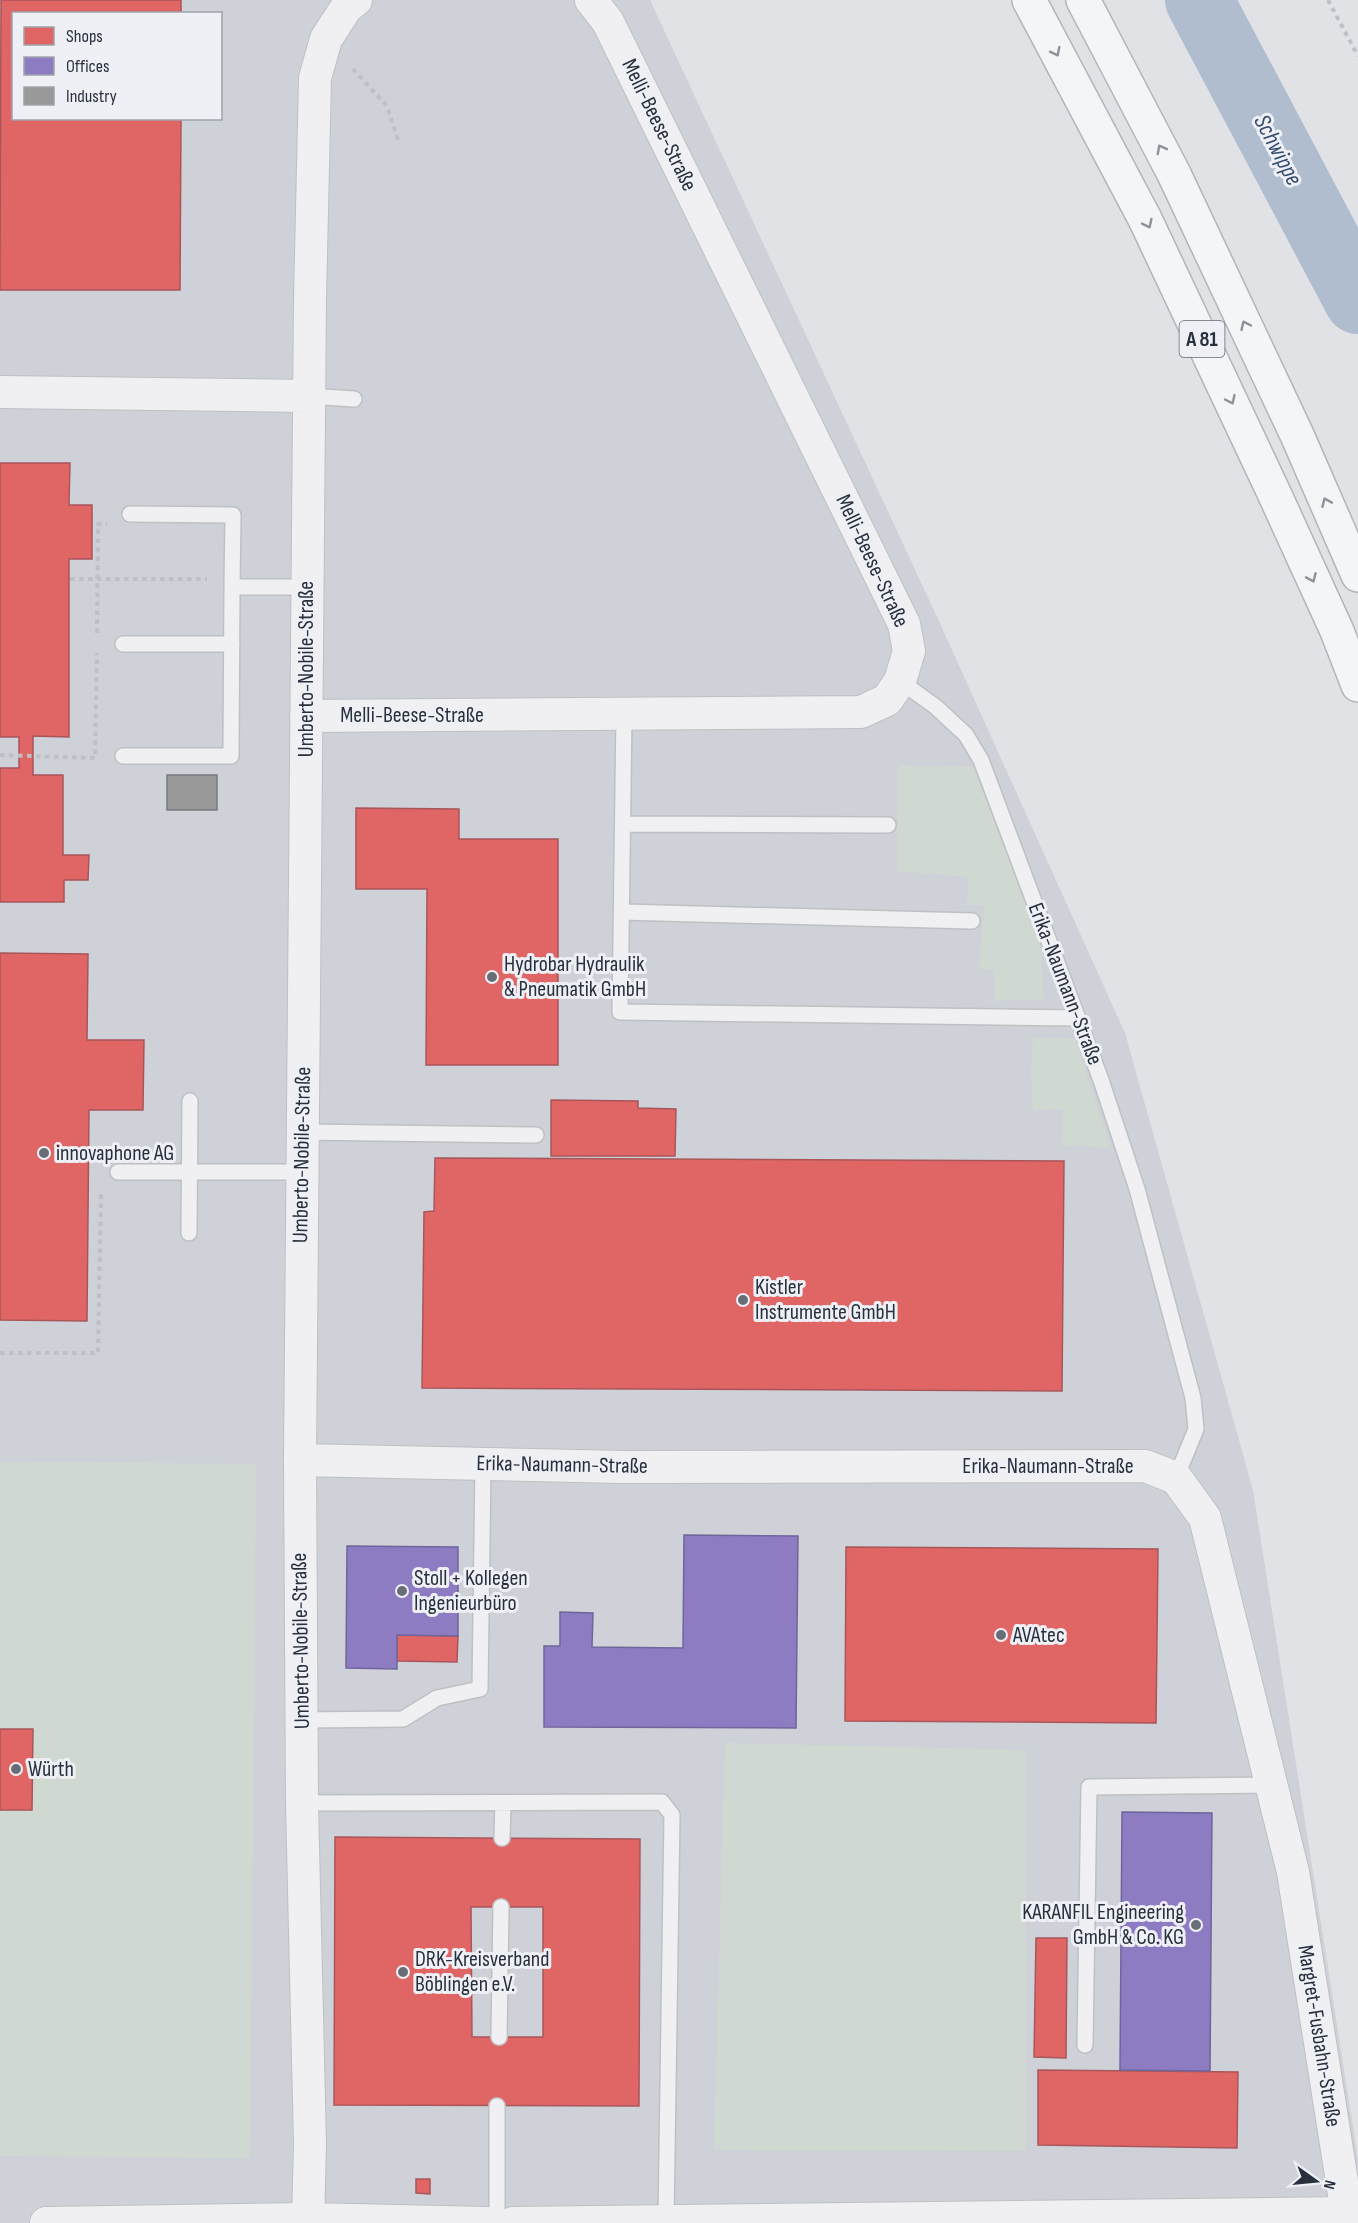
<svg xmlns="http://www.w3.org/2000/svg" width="1358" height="2223" viewBox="0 0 1358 2223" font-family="'Sofia Sans Condensed',sans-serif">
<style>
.built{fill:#ced1d8;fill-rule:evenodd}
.green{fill:#d0d9d1}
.shops{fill:#e06666;stroke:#a9565a;stroke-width:1.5;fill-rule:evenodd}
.offices{fill:#8e7cc3;stroke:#6f659b;stroke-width:1.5}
.industry{fill:#999;stroke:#77797d;stroke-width:1.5}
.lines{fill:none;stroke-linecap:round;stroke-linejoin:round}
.river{stroke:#b0bdcf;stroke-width:68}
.service-casing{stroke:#bec0c3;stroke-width:18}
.minor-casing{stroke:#bec0c3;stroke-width:34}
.motorway-casing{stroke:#b2b5ba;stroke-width:36}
.path{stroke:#bfc0c6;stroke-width:4;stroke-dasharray:4.5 4.5;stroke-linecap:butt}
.service{stroke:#f0f0f2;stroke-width:15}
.minor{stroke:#f0f0f2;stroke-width:32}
.motorway{stroke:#f4f5f6;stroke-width:33}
.oneway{stroke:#8e929a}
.poi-dot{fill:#686e78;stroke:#eef0f5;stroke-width:2}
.labels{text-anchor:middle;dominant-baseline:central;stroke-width:6;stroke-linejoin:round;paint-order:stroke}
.shield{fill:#eef0f5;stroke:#636974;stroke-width:1.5}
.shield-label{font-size:21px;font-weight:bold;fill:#282f3d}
.street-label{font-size:22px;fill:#282f3d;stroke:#eef0f5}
.poi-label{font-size:22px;fill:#282f3d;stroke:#eef0f5;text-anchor:start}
.water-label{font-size:24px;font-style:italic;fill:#344c6f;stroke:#eef0f5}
</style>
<rect width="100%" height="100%" fill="#e0e2e5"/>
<!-- built -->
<path class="built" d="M0,0H650L938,619L1125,1033L1253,1490L1358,2159V2223H0ZM14,14H220V118H14Z"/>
<!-- green -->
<path class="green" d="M898,765L973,767L1040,941L1044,999L995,1001L994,969H979L984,905H967L968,877L897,871Z
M1033,1038L1075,1039L1111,1148L1062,1145L1063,1109L1033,1110L1031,1069Z
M0,1462L256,1464L250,2158L0,2156Z
M725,1743L1026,1750V2151L714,2150Z"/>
<!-- shops -->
<path class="shops" d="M1,0H181V14H14V118H181L180,290H0Z
M0,463H70L69,505H92V559H69V737L33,736V775H63V855H89L88,880H64V902H0V768H19V737H0Z
M356,808L459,809V839H558V1065H426L427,889H356Z
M0,953L88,954L87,1040H144L143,1110H89L87,1321L0,1320Z
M551,1100L638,1101V1108L676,1109L675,1156H551Z
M435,1158L1064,1161L1062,1391L422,1388L424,1212L434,1211Z
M846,1547L1158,1549L1156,1723L845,1721Z
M397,1635L458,1636L457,1662L397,1661Z
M0,1729H33L32,1810H0Z
M335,1837L640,1839L639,2106L334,2105ZM471,1907H543V2037H472Z
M1036,1938H1067L1066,2058L1034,2057Z
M1038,2070L1238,2072L1237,2148L1038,2145Z
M416,2179H430V2194L416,2193Z"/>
<!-- offices -->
<path class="offices" d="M684,1535L798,1536L796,1728L544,1727V1646H560V1612L593,1613L592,1647L683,1648Z
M347,1546L458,1547V1636L397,1635V1669L346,1668Z
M1122,1812L1212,1813L1210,2071L1120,2070Z"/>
<!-- industry -->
<path class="industry" d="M167,775H217V810H167Z"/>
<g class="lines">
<!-- river -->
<path class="river" d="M1199,0L1358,300"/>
<defs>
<path id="service" d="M308,396L354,399
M130,514L233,515L232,587H307
M123,644H232
M900,681L936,707L966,735L981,760L1101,1080L1137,1189L1193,1398L1196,1429L1176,1478
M624,714L620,1012L1077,1018
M123,756H231L232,587
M623,824L888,825
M622,912L972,921
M302,1132L536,1135
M118,1172H302
M189,1233L190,1101
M302,1720L403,1719L437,1698L480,1689L483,1464
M302,1803L662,1802L672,1815L666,2221
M502,1838L503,1803
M499,2037L501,1907
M1085,2045L1089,1787L1271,1785
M497,2106V2223"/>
<path id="minor" d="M0,392L308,396
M306,716L861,712L887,700L900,681L909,651L904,624L608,22L591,0
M300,1460L624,1467L1145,1466L1176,1478L1205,1518L1293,1872L1347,2213L513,2223
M46,2223L308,2219L487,2223
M308,2223L310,2144L302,1803L300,1460L310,299L315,78L326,39L346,8L356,0"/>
<path id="motorway" d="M1029,0L1145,219L1274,493L1337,631L1358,685
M1083,0L1174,174L1297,435L1358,575"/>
</defs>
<!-- service casing -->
<use href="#service" class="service-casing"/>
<!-- minor casing -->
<use href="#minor" class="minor-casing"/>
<!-- motorway casing -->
<use href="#motorway" class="motorway-casing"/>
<!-- path -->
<path class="path" d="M1328,0L1358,56
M353,69L387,106L398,140
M70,579H207
M97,633L98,524H107
M0,755L95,758L97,653
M0,1353H98L101,1194"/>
<!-- service -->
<use href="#service" class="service"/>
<!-- minor -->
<use href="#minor" class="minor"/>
<!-- motorway -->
<use href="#motorway" class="motorway"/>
</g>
<!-- one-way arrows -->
<defs><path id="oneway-chevron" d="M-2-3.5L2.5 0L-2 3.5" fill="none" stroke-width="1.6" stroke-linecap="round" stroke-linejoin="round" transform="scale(1.5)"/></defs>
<g class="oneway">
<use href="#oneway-chevron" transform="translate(1056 52) rotate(63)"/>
<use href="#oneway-chevron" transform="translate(1161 149) rotate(-118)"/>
<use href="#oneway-chevron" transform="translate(1148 224) rotate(64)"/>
<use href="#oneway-chevron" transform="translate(1245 325) rotate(-115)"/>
<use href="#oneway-chevron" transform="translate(1231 400) rotate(65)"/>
<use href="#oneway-chevron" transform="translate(1326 502) rotate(-114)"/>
<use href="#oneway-chevron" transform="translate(1312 578) rotate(66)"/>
</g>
<!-- markers -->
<g class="poi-dot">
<circle cx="492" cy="977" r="6"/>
<circle cx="44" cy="1153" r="6"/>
<circle cx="743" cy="1300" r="6"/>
<circle cx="402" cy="1591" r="6"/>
<circle cx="1001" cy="1635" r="6"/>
<circle cx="16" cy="1769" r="6"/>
<circle cx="1196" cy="1925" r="6"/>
<circle cx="403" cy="1972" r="6"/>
</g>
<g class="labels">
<!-- shield labels -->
<rect class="shield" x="1179.5" y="321" width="45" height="36" rx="4.5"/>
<g class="shield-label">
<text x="1202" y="339">A 81</text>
</g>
<!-- street labels -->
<g class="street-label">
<text transform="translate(659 125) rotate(64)">Melli-Beese-Straße</text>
<text transform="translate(872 561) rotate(65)">Melli-Beese-Straße</text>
<text transform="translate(306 669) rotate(-90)">Umberto-Nobile-Straße</text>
<text x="412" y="715">Melli-Beese-Straße</text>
<text transform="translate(1065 984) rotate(69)">Erika-Naumann-Straße</text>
<text transform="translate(302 1155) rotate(-89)">Umberto-Nobile-Straße</text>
<text transform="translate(562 1465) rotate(1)">Erika-Naumann-Straße</text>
<text x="1048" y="1466">Erika-Naumann-Straße</text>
<text transform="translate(301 1641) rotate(-91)">Umberto-Nobile-Straße</text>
<text transform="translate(1319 2036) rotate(81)">Margret-Fusbahn-Straße</text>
</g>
<!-- poi labels -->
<g class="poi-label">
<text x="504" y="964">Hydrobar Hydraulik<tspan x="504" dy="25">&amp; Pneumatik GmbH</tspan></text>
<text x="56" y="1153">innovaphone AG</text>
<text x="755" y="1287">Kistler<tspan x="755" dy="25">Instrumente GmbH</tspan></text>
<text x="414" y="1578">Stoll + Kollegen<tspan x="414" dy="25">Ingenieurbüro</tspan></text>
<text x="1013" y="1635">AVAtec</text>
<text x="28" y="1769">Würth</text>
<text x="1184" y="1912" text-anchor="end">KARANFIL Engineering<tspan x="1184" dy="25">GmbH &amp; Co. KG</tspan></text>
<text x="415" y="1959">DRK-Kreisverband<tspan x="415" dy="25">Böblingen e.V.</tspan></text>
</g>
<!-- water labels -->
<g class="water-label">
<text transform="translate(1278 150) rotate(62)">Schwippe</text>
</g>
</g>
<!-- legend -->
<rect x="12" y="12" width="210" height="108" fill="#eef0f5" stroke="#9fa3ab" stroke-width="1.5"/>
<rect x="24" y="27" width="30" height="18" fill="#e06666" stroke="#9fa3ab" stroke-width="1.5"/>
<text x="66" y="42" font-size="18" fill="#282f3d">Shops</text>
<rect x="24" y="57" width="30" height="18" fill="#8e7cc3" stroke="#9fa3ab" stroke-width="1.5"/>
<text x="66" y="72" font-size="18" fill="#282f3d">Offices</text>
<rect x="24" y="87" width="30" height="18" fill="#999999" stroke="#9fa3ab" stroke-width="1.5"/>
<text x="66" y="102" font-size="18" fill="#282f3d">Industry</text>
<!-- north arrow -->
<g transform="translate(1316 2181) rotate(105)" stroke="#eef0f5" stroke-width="4.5" paint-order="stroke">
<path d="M0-4.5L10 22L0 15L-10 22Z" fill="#282f3d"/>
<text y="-9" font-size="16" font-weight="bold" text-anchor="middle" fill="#282f3d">N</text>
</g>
</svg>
